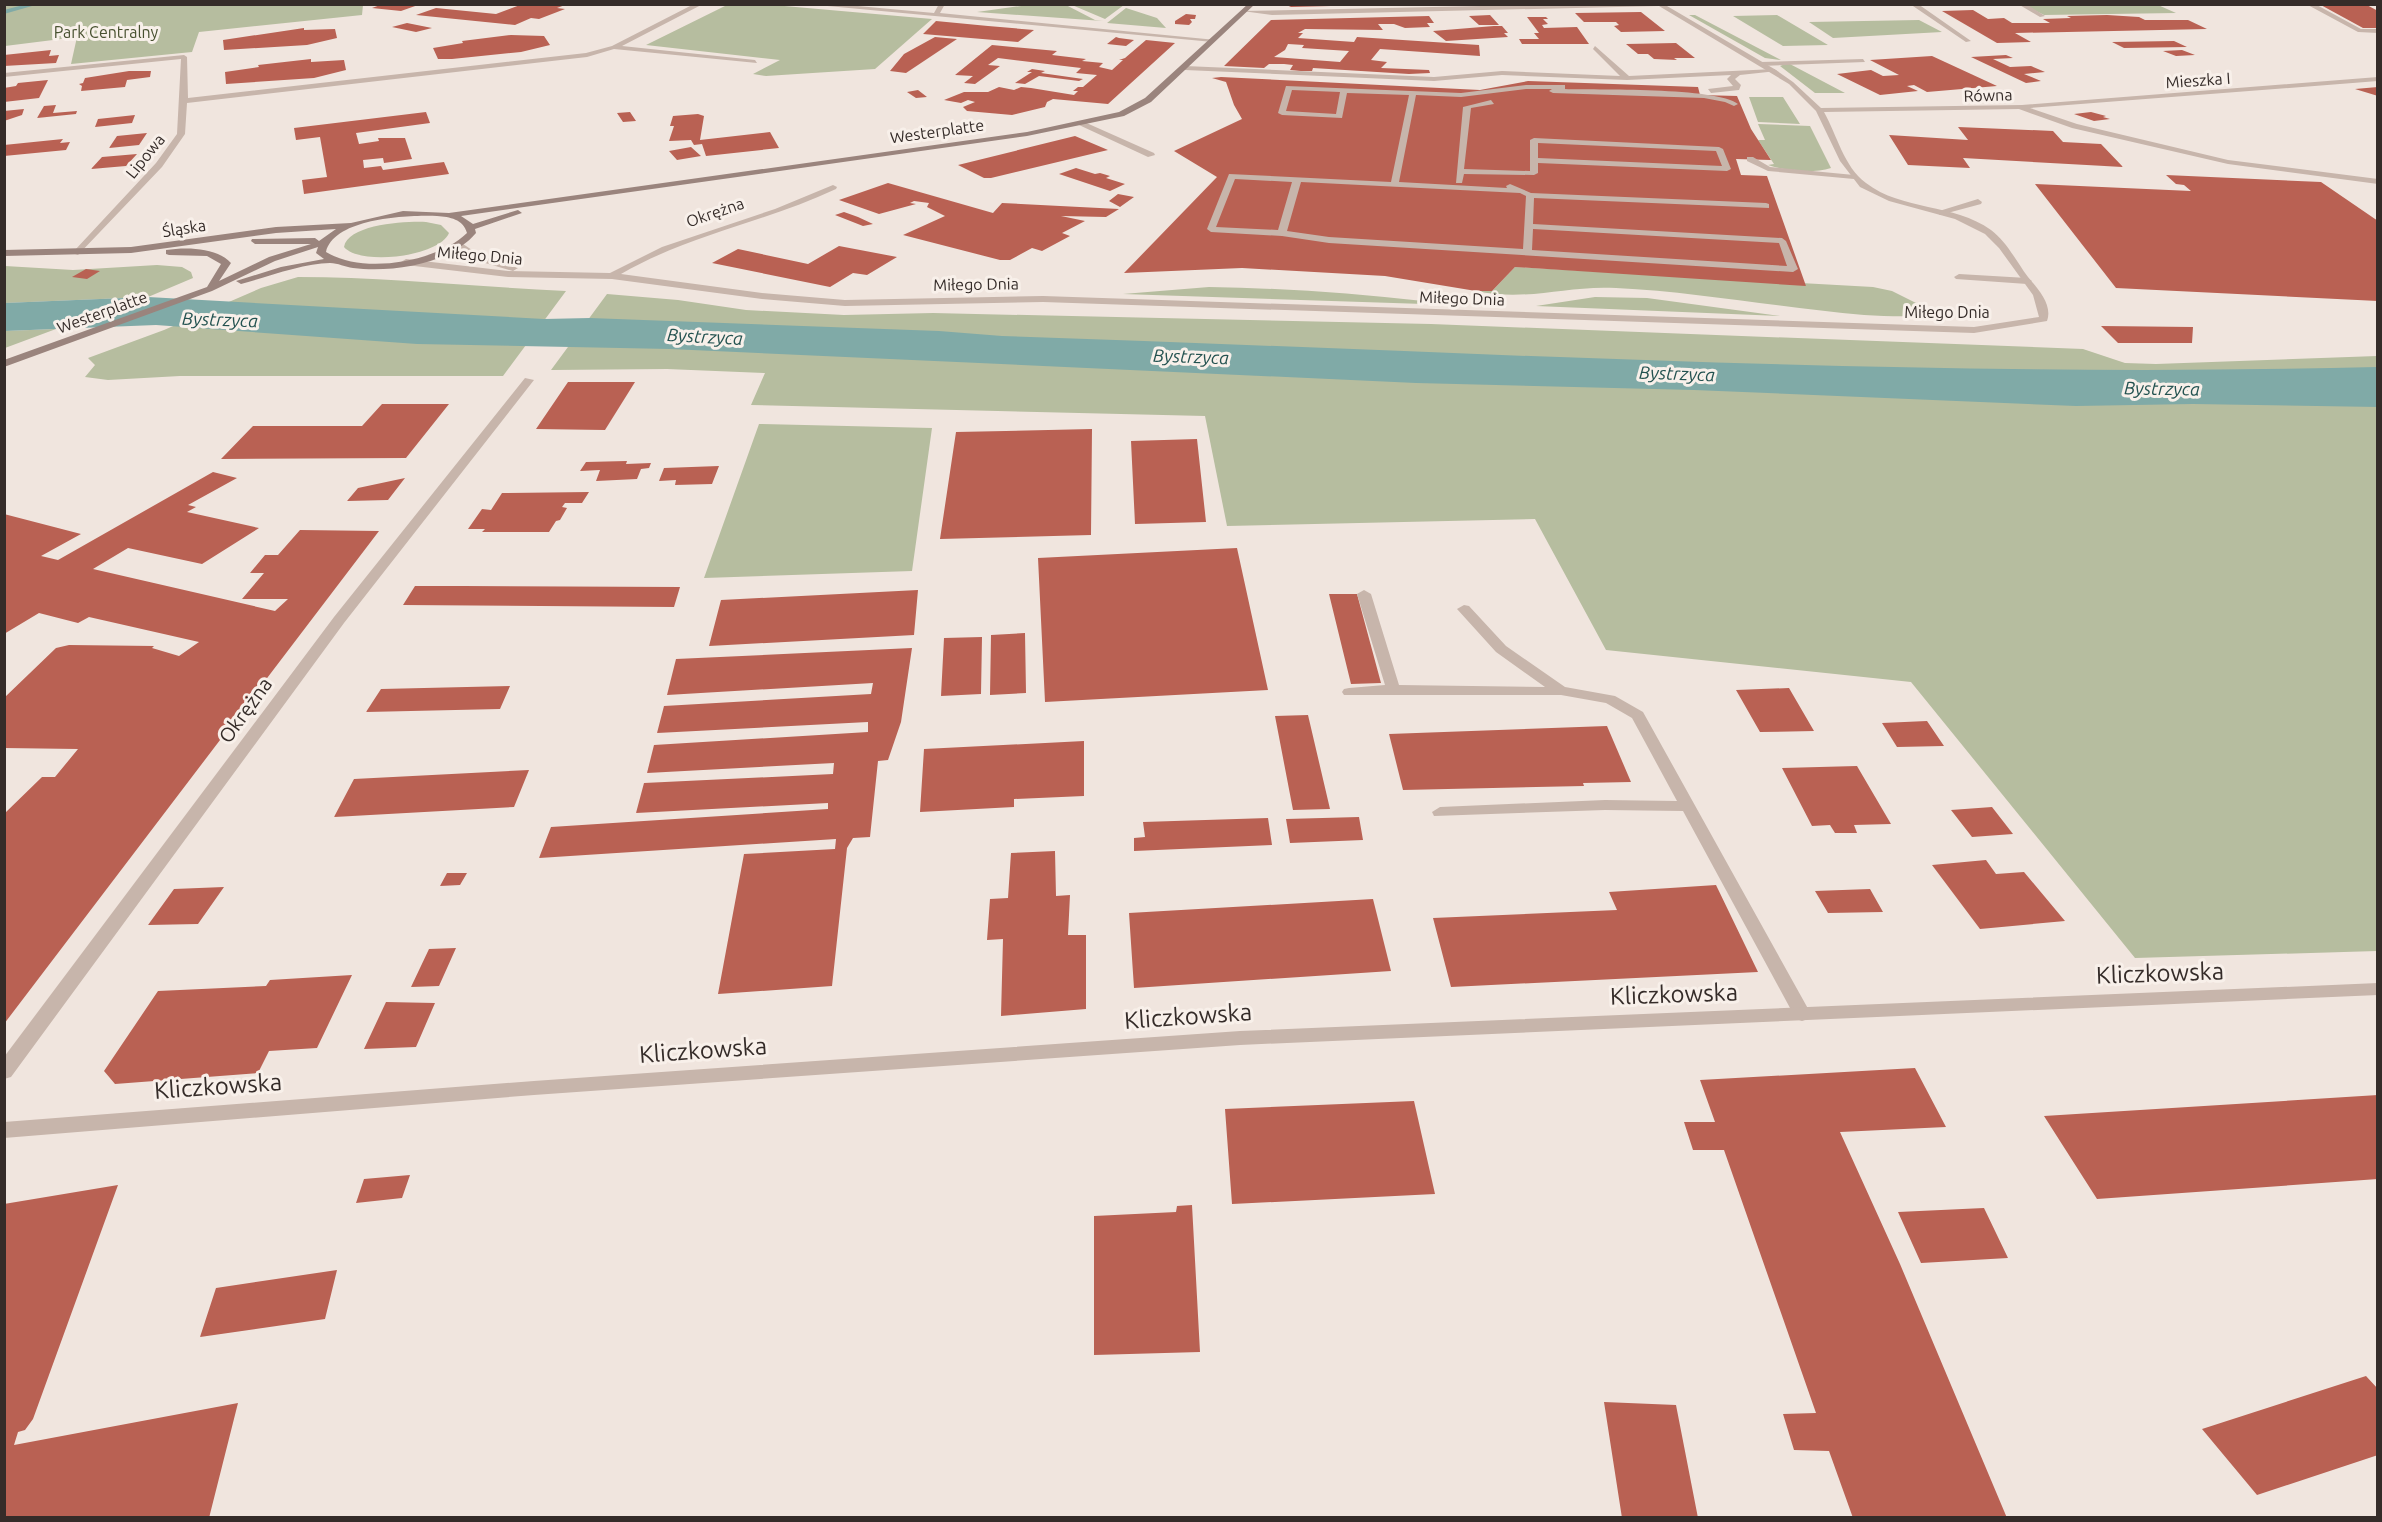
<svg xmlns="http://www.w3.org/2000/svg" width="2382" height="1522" viewBox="0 0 2382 1522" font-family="Ubuntu,sans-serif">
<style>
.green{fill:#b6bd9f}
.water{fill:#80aaa7}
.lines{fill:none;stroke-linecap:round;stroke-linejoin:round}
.stream{fill:#80aaa7;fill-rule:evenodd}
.building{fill:#b96153;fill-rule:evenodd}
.lane{fill:#c7b5ab;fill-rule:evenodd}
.street{fill:#c7b5ab;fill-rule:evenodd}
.secondary{fill:#9a847d;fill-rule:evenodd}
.labels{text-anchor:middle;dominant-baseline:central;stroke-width:6;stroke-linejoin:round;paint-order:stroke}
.far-park-label{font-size:16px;fill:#485130;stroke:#f8f0ea}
.far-street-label{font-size:16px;fill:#352c29;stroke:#f8f0ea}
.far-water-label{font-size:18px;font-style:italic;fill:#235250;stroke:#f8f0ea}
.street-label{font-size:20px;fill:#352c29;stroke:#f8f0ea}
.near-street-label{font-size:24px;fill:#352c29;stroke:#f8f0ea}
</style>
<rect width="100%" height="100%" fill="#f0e5de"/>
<!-- green -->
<path class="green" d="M729,4L773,5L932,19L875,69L766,76L753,74L780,60L646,45Z
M4,5L363,4V5L362,15L199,32L192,52L71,64L77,37L5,46Z
M1028,5H1066L1095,20L1103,21L977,12Z
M1072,5H1124L1105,19Z
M2024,5H2158L2176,13L2044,15Z
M1126,8L1157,18L1166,28L1107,23Z
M1689,15H1695L1781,60L1765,58Z
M1777,15L1828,45L1783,46L1733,16Z
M1919,20L1942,32L1833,38L1809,22Z
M1788,63L1845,93H1815L1780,66Z
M1749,97H1783L1800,124L1758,122Z
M1758,124L1810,126L1831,168C1812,174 1786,171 1768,165L1774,164L1758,140H1765Z
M426,222L441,225L449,233C439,257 360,266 344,247C348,224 407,221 426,222Z
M157,265L182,267L191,272L193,278L148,297L5,303V266L73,270Z
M1515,267L1873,287L1892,291L1942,316C1916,316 1890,317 1864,315C1781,308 1699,292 1616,288C1566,285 1528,302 1476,291H1492Z
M298,277C388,277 477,287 566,291L503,376H180L108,380L85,377L95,365L88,358L164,330L261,288Z
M1209,287C1281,288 1351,293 1423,301L1424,304L1123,294Z
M607,294L678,300L746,310L844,315L933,313L1431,324L2083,349L2125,363L2156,364L2377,356V951L2135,958L1911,682L1606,650L1535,519L1227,526L1205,416L751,405L765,373L667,369L551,370Z
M1595,297L1647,298L1780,316L1536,306Z
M56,329L5,348V331Z
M759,424L932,428L912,571L704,578Z"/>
<!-- water -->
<path class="water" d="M148,297L544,319L590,318L939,331L1002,336C1460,351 1919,379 2377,367L2378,407L2193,404L2076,406L1694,390L1416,383L670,349L417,344L156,325L5,331L4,303Z"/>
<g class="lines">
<!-- stream -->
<path class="stream" d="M27,4H39L4,14V10Z"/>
</g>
<!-- building -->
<path class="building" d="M383,4H418V5L401,11L372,8Z
M1284,4H1331V6L1291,7Z
M2319,4H2365L2378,11V28H2363Z
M520,5H565L557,8L565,9L539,19L531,18L515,25L416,15L436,8L496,14Z
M1973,10L1988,19L2004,18L2012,23H2050L2043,19L2071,18L2067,16L2107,15L2139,17L2145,20H2188L2207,29L2015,33L2031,42L1997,43L1942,11Z
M1641,12L1665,31L1621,32L1614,26L1619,25L1616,22H1584L1575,13Z
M1186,14L1196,15L1195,19H1190L1192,22L1189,25L1175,24V21Z
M1490,15L1499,25H1479L1469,16Z
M1429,16L1434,23H1427L1430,27L1405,28L1394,24H1378L1383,30L1305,29L1298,33H1303L1298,38L1354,42L1357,37L1479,45L1480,56L1380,49L1371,60L1387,62L1381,68L1429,70L1430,73L1409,74L1313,68L1312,71H1301L1290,70L1293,65L1284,64H1269L1264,68L1224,66L1271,20ZM1288,44L1304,45L1302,48L1349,51L1340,62L1274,57L1285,50Z
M1527,17H1546L1548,19H1543L1548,24L1542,25L1544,28L1577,27L1589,44H1522L1519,39H1539L1534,33H1539Z
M936,21L988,26L1034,30L1018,42L923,34Z
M407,23L432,28L416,32L392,27Z
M1494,26H1502L1508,33H1504L1508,37L1446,41L1433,31Z
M304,28V30L335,29L337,38L307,45L224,50L223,40Z
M511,35L544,36L550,45L521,52L452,59H438L433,48L463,43L462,41Z
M935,37L957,39L906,73L890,71L904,54Z
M1116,37L1119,38L1134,40L1126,46L1107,44Z
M1146,40L1175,43L1108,104L1053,99L1047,102L1045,107L1012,115L967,111L963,107L975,102L968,100L961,103L944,100L964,92H988L999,87L1014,90L1021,87L1031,88L1074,95L1078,91H1073L1078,87H1083L1097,75L1076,73L1081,68L998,58L988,65L1000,66L975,84L964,83L973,76L955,75L992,45L1057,51L1052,55L1086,59L1082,61L1103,63L1099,67L1112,70L1123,60H1119L1125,58Z
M2174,41L2187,47L2124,48L2112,42Z
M1676,43L1695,58H1674L1677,60L1654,59L1648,54H1638L1626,44Z
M51,50L49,56L59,55L56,63L4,66V55Z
M2182,50L2195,55L2176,56L2163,51Z
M2006,55L2013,58L1993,59L2010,67L2031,66L2045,72L2024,74L2041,81L2026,83L1971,57Z
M1932,56L1997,86L1927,92L1914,85L1907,86L1918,91L1880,95L1837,74L1871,70L1883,76L1899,75L1870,60Z
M311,59V62L344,60L346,70L314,78L226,84L225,72L259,67L258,65Z
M1032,69L1045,71L1041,73L1083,79L1079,81L1039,76L1025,84L1015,83L1032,72H1027Z
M129,71H151L150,77L127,80L125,87L81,91L82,86L79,84L83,83L85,78Z
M1221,77L1480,90L1528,81L1698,87L1700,95L1737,96L1751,129L1771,160L1736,159L1741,175L1767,176L1806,286L1515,267L1492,291H1476L1385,276L1242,268L1124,273L1217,177L1174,151L1242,119L1234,105L1226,82L1212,78Z
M48,80L39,98L4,102V88L16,86L18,83Z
M2378,87V96L2355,89Z
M918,90L927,97L916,98L907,92Z
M56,105L53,113L77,111L76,114L37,118L44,106Z
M24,109L22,115L4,121V111Z
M426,112L430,123L356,133L359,144L379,141L378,138H405L412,159L384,163L383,158L363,160L364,168L381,166L383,170L444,162L449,174L304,194L302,180L327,177L320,137L296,140L294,128Z
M630,112L636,121L623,122L617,113Z
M2091,112L2106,116L2103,117L2110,119L2094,121L2074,114Z
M698,114L704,116L700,140L770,132L779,148L706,156L702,144L694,145L691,140L669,141L674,126H670L673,116Z
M135,115L132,123L95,127L98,119Z
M1958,127L2053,131L2063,142L2101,144L2123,167L1963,158L1970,168L1908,165L1889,135L1968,140Z
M147,133L139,145L109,148L117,136Z
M1075,136L1108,150L991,178H984L958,165Z
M63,139L60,143L70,142L66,150L4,156V145Z
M691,147L701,156L677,160L669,151Z
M137,154L126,166L91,169L102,157Z
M1076,168L1095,174L1100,173L1110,176L1106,178L1125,184L1110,191L1059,174Z
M2166,175L2321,182L2378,221V301L2116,288L2035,184L2191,191L2184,185L2176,184Z
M888,183L993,213L1002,203L1119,209L1106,217L1061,216L1085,221L1062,233L1070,236L1042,251L1032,248L1010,260H1000L903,235L945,216L927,207L929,203L914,201L910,203L916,204L879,214L839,200Z
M1118,194L1134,197L1120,207L1109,201Z
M844,212L858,217L873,224L863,226L835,215Z
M839,246L897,257L867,275L853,273L830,287L712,263L738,249L808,264Z
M86,269L100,271L87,279L72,277Z
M2101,326L2193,327L2192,343H2118Z
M568,382H635L605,430L536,429Z
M382,404H449L406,458L221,459L253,426H362Z
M1092,429L1091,535L940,539L956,432Z
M1197,439L1206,522L1135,524L1131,441Z
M627,461L626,464L651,463L649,468L641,469L637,479L596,481L600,470L580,471L586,462Z
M719,466L712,484L675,485L676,480L659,481L664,468Z
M213,472L237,478L188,505L196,507L187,512L259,528L202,564L128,548L93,569L275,611L288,599H242L264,573H250L265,555H278L300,530L379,531L4,1024V814L42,777H55L78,749L4,748V698L56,648L69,645L154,646L152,648L179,656L199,642L89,617L78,623L39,613L4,634V514L81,534L41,556L58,560Z
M405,478L388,500L347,501L358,488Z
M589,492L582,503H565L562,507L567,508L560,520L556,521L549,532H482L485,529H468L482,509L491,510L502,493Z
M1237,548L1268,690L1045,702L1038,558Z
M415,586H462L680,587L674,607L403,605Z
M918,590L914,635L709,646L721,600Z
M1329,594H1357L1381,683L1351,684Z
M1025,633L1026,693L990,695L991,635Z
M982,637L981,694L941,696L944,638Z
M912,648L901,722L888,760L878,761L870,837L853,838L847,848L832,986L718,994L744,854L835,849L836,839L539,858L551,827L828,809V803L636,813L644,783L833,774L834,763L647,773L654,745L868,732V722L657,733L664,706L871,694L873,683L667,695L676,659Z
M510,686L500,709L366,712L381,689Z
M1789,688L1814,731L1760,732L1736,690Z
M1308,715L1330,809L1293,810L1275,716Z
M1927,721L1944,746L1897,747L1882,723Z
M1607,726L1631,782L1583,783L1584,786L1403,790L1389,734Z
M1084,741V796L1014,799V807L920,812L924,749Z
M1857,766L1891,824L1854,825L1857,833H1835L1830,825L1812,826L1782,768Z
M529,770L514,807L334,817L354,779Z
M1992,807L2013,834L1972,837L1951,810Z
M1359,817L1363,840L1290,843L1286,819Z
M1268,818L1272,845L1134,851V838L1145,837L1143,822Z
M1055,851L1056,896L1070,895L1068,935H1086V1009L1001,1016L1003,939L987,940L990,899L1008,898L1011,853Z
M1986,860L1996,874L2024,872L2065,921L1980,929L1932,865Z
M447,873H467L460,885L440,886Z
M1716,885L1758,972L1451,987L1433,918L1617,910L1609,892Z
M224,887L198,924L148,925L174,889Z
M1870,889L1883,912L1828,913L1815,891Z
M1373,899L1391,971L1134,988L1129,913Z
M456,948L439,986L411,987L429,949Z
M352,975L317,1048L269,1051L258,1073L115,1084L104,1071L158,991L266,986L270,980Z
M386,1002L435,1003L416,1047L364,1049Z
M1915,1068L1946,1127L1840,1132L1900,1264L2007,1518H1853L1829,1451L1794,1450L1783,1414L1816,1413L1724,1150H1693L1684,1122H1715L1700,1080Z
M2378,1095V1179L2097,1199L2044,1116Z
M1414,1101L1435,1194L1232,1204L1225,1109Z
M410,1175L402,1198L356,1203L364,1179Z
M118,1185L33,1419L25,1430L18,1432L14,1445L238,1403L209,1518H4V1204Z
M1192,1205L1200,1352L1094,1355V1216L1176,1212L1177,1206Z
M1984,1208L2008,1258L1921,1263L1898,1212Z
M337,1270L325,1319L200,1337L216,1288Z
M2366,1376L2378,1389V1455L2257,1495L2202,1429Z
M1604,1402L1676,1405L1698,1518H1622Z"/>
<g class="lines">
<!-- lane -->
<path class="lane" d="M1910,4H1918L1971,41L1966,42Z
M2018,4H2026L2045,16L2040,17Z
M2306,4H2315L2361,29H2378V33L2358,32Z
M1595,46L1629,76L1774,69L1777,71L1740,75L1735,79L1741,85L1739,90L1711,93L1708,89L1733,86L1727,79L1731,75L1627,80L1502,75L1434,81L1185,70L1182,68L1185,66L1434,77L1502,71L1620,76L1593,49Z
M1863,59L1865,62L1761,66L1758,64L1761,62Z
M1526,85H1565V89H1561C1595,90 1717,87 1738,104L1734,106L1725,102L1704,98L1553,93L1549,91L1552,89H1526L1461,97L1416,95L1399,182L1507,188L1506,186L1510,184L1531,193L1766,203L1769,204V208L1534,198L1533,224L1782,238L1786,241L1798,269L1793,272L1329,243L1282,236L1211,232L1207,229L1229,174L1391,182L1409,95L1347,93L1342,118L1282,115L1278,113L1286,86L1461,93ZM1292,90L1340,92L1336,114L1286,111ZM1235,179L1292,182L1278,230L1216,227ZM1301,182L1520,193L1526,196L1523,249L1329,237L1287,231ZM1533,229L1779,243L1787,266L1532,250Z
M1491,100L1494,104L1471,108L1464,169L1530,171V140L1534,138L1719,147L1723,149L1731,169L1727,171L1538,163V173L1534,175L1464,174L1462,183H1456L1463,107ZM1538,143L1716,151L1722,166L1538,158Z
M1082,121L1154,153L1155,155L1148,157L1079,125Z
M1747,157H1753L1770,167L1854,175L1858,177L1854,179L1768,171L1747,161Z
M1978,199L1982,202L1981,204L1940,215L1936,212Z
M1959,274L2027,278L2032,281L2027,284L1956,279L1954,277Z
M1364,590L1371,594L1399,685L1545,687L1496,652L1457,609L1464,605L1469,606L1506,646L1565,687L1615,696L1643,712L1811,1014L1808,1019L1802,1021L1796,1019L1683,811L1605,810L1434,816L1432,812L1440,807L1605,800L1677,801L1632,718L1606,703L1561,695H1344L1342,692L1344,689L1349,688L1385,685L1357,594Z"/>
<!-- street -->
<path class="street" d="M694,4H703L622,46L755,60L757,63L614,49L587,57L187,103L185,134L162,167L78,255L75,254V250L156,163L177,134L181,59L4,77V73L184,55L187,57L188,98L586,53L612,46Z
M806,4H836L934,13L939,4H945L940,13L1216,40L1213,42Z
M1580,4H1691L1667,6L1776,70L1793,82L1821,108L2022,105L2378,77V81L2030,108L2077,124L2228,160L2378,179V184L2228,164L2072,128L2019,109L1824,112C1837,135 1844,167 1866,183C1902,211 1954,203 1991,230C2007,242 2016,261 2028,277C2038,289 2053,305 2047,321L1974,333L1043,302L845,306L762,299L612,279L508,277L406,265L401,262L406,259L508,271L610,273L662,247L775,209L833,185L837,187L836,189C766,222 688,235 621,274L762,293L845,300L1043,296L1974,327L2039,317L2033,295L1999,248L1985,234L1955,219L1889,201L1860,187L1840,161L1816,111L1789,84L1659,6L1272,15L1242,11Z
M460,242L481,256L518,268L513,271L475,260L457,247L456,245Z
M525,378L534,380L344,623L11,1077L4,1079V1057L334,617Z
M2378,983V995L1240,1045L534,1095L4,1138V1122L534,1081L1240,1031Z"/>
<!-- secondary -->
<path class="secondary" d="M1248,4H1255L1151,102L1124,116L1027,136L461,216L473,224L518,210L522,213L475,229L476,233C450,264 392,273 353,268C345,267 338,263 330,263C304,263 267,277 241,284L236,281L281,267L324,259L316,253L318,247L275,261L212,291L4,367V360L207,287L221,264L207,256L169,255L166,254V250C186,247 216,247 231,263L219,281L269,257L311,244H255L251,241L252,239L315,238L319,241L336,229L276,233L131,253L4,256V250L131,247L276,227L351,223L403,211L449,213L1027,132L1119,112L1145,98ZM437,216C450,217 463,219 467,233C437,262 363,275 326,252C334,218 408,215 437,216Z"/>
</g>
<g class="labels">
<!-- far-park labels -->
<g class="far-park-label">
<text x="106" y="32">Park Centralny</text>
</g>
<!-- far-street labels -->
<g class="far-street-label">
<text transform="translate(2198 80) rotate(-4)">Mieszka I</text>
<text transform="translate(1988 95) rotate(-2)">Równa</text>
<text transform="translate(937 131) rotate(-8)">Westerplatte</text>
<text transform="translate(145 156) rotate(-51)">Lipowa</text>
<text transform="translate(715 212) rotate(-19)">Okrężna</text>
<text transform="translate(184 228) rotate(-9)">Śląska</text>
<text transform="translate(480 255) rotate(5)">Miłego Dnia</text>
<text transform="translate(976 284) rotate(-1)">Miłego Dnia</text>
<text transform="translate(1462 298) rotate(2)">Miłego Dnia</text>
<text transform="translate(102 312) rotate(-20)">Westerplatte</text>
<text x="1947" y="312">Miłego Dnia</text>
</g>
<!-- far-water labels -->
<g class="far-water-label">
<text transform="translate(220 319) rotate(2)">Bystrzyca</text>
<text transform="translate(705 336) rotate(3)">Bystrzyca</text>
<text transform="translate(1191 356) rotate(2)">Bystrzyca</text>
<text transform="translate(1677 373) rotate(2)">Bystrzyca</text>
<text transform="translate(2162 388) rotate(1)">Bystrzyca</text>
</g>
<!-- street labels -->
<g class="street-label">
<text transform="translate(245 710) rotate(-54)">Okrężna</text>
</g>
<!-- near-street labels -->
<g class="near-street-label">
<text transform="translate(2160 973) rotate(-2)">Kliczkowska</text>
<text transform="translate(1674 994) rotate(-2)">Kliczkowska</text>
<text transform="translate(1188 1016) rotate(-4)">Kliczkowska</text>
<text transform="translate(703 1050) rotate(-4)">Kliczkowska</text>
<text transform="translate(218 1086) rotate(-4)">Kliczkowska</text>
</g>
</g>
<!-- border -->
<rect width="2382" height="1522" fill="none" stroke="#352c29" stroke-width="12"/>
</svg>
